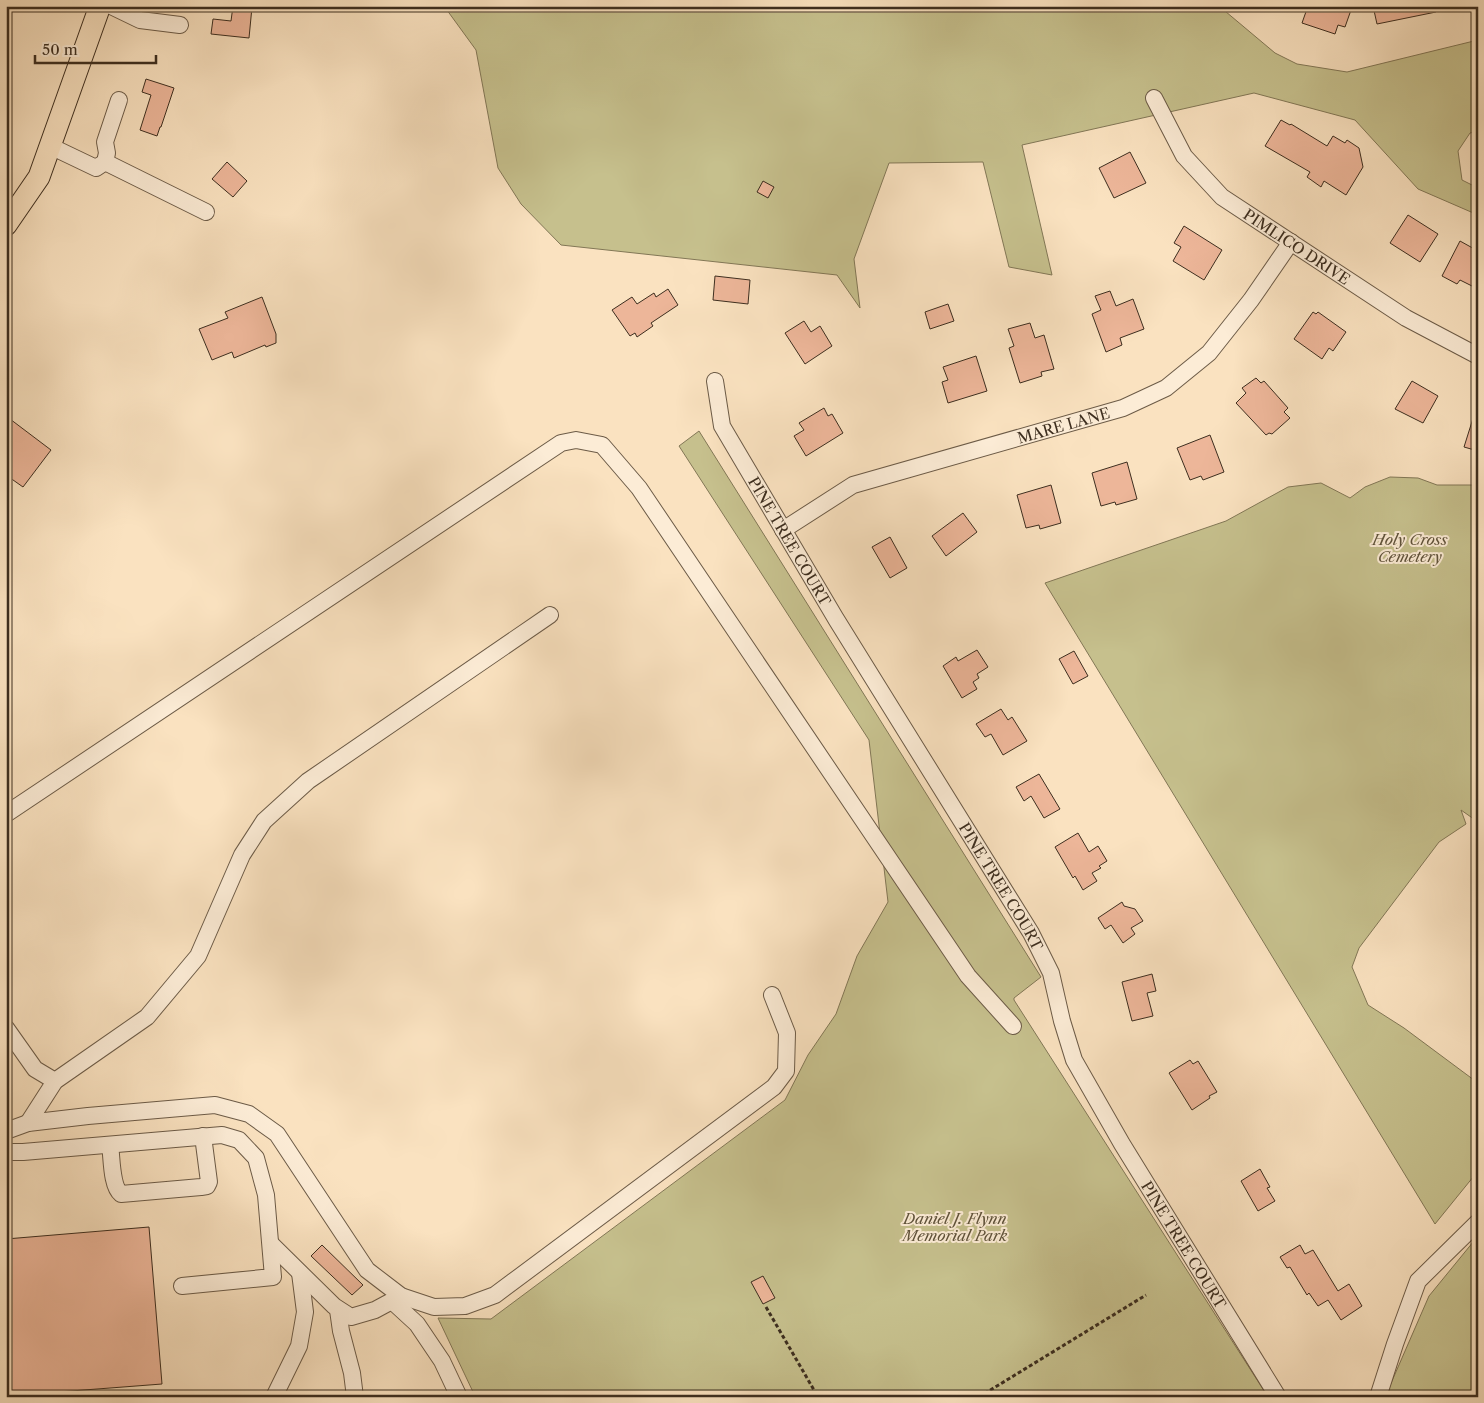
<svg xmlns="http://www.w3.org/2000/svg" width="1484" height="1403" viewBox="0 0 1484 1403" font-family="'Libre Caslon Text',serif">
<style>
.green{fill:#c6c08d;stroke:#827756}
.building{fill:#edb699;stroke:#3d2e1f}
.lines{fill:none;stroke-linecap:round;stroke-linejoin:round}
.minor-casing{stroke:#6c5b47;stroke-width:18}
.major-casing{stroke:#3d2e1f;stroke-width:23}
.path{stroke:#3d2e1f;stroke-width:3;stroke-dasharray:4 2.5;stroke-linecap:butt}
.minor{stroke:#fcecd6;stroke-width:16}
.major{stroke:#fae2c0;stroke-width:21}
.labels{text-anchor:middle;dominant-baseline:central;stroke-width:4;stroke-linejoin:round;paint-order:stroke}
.street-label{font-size:15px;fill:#3d2e1f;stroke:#fcecd6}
.park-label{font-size:15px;font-style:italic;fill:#5f523a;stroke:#fcecd6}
</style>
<rect width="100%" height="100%" fill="#fae2c0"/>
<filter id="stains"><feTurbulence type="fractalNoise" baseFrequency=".004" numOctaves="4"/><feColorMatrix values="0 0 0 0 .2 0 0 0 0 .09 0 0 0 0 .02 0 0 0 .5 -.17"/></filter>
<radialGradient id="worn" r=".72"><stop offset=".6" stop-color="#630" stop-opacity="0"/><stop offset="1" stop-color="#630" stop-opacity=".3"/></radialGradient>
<!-- green -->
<path class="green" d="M444,6H1219L1275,53L1297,64L1347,72L1478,40V131L1470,133L1458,151L1462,180L1478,188V215L1418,189L1355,120L1254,93L1022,145L1052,275L1009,267L983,162L889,163L854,259L860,308L837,275L561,245L521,204L498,168L476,50Z
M699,431L1041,977L1014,998V1000L1268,1397H474V1394L438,1318L491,1319L785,1100L808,1055L836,1014L857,956L888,902L869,740L679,446Z
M1390,477L1418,478L1437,485H1478V822L1461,810L1466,824L1439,842L1359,948L1352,967L1368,1005L1404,1028L1478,1083V1171L1435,1224L1045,583L1226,521L1288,487L1321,483L1350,498L1365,487Z
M1478,1236V1397H1385L1429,1296Z"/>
<!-- building -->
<path class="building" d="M233,6L252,7L249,38L211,34L213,19L231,21Z
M1308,6H1341L1351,10L1345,27L1338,25L1335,34L1302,23Z
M1373,6H1435L1436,12L1377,24Z
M146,79L174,88L161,127H160L157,136L140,130L151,95L142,92Z
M1281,120L1290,125L1291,124L1327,146L1333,136L1345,143L1347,140L1359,148L1363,167L1346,195L1324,181L1321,187L1307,177L1310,172L1265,146Z
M1130,152L1146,183L1114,198L1099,168Z
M227,162L247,181L233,197L212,179Z
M763,181L774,187L768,198L757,192Z
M1408,215L1438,234L1420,262L1390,243Z
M1184,226L1222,250L1204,280L1173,261L1181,247L1174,243Z
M1460,241L1478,251V289L1460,280L1457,284L1442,276Z
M715,276L750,280L748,304L713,300Z
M668,289L678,305L651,323L653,326L637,337L635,333L630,336L612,310L632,297L637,304L654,293L656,297Z
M1110,291L1116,306L1133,299L1144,329L1120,338L1122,345L1106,352L1092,314L1101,310L1095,296Z
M262,297L276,334V343L266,347L265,345L234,358L232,352L212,360L199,329L228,318L225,312Z
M948,304L954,321L930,329L925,312Z
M1313,312L1316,314L1318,312L1346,332L1333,351L1329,348L1322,359L1294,339Z
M804,321L811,332L820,326L832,346L805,364L785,333Z
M1030,323L1035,338L1044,335L1054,369L1041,372L1042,376L1020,383L1009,348L1014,346L1008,329Z
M976,356L987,391L948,403L942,382L948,380L943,367Z
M1256,378L1261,383L1264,381L1288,408L1284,412L1290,418L1272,434L1269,433L1266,435L1236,403L1246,393L1242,388Z
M1412,381L1438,396L1423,423L1395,409Z
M824,408L828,416L832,414L843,433L806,456L794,436L804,430L799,423Z
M1475,412L1478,413V451L1464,447Z
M6,416L51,450L23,487L6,475Z
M1210,435L1224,472L1203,480L1201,476L1190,480L1177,448Z
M1127,462L1137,499L1116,505L1115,502L1101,506L1092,473Z
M1051,485L1061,523L1040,529L1039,525L1026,528L1017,495Z
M963,513L977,532L946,556L932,536Z
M890,537L907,568L890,578L872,547Z
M977,650L988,667L977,674L979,678L973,682L977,689L962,698L943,666L956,657L958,661Z
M1074,651L1088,676L1073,684L1059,659Z
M1001,709L1008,720L1012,717L1027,741L1003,755L991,734L985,737L976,724Z
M1039,774L1060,809L1044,818L1031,796L1024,801L1016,787Z
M1078,833L1089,852L1098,846L1107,861L1099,866L1101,868L1092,873L1097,881L1083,890L1075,876L1073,878L1055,847Z
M1122,902L1124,906L1135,909L1143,921L1131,928L1135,934L1123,943L1111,925L1105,929L1098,918Z
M1152,974L1156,991L1147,993L1153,1016L1132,1021L1122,982Z
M1190,1060L1193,1064L1198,1061L1217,1092L1209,1096L1210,1098L1192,1110L1169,1073Z
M1260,1169L1270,1187L1267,1188L1275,1201L1258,1211L1241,1181Z
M149,1227L162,1384L6,1396V1239Z
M322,1245L363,1285L352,1295L311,1256Z
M1300,1245L1305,1254L1313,1250L1338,1291L1349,1284L1362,1306L1341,1320L1328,1300L1318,1306L1309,1293L1307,1295L1290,1267L1287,1268L1280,1257Z
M763,1276L775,1298L763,1304L751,1282Z"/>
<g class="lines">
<defs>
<g id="minor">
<path d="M111,6L140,20L180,25"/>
<path id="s1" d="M1154,98L1184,156L1222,197L1406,318L1478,356"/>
<path d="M50,146L96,168L105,162L107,153L105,142L119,100"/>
<path d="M105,162L206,212"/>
<path id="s2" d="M715,381L722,426L836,619L1031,933L1051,973L1062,1021L1074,1060L1122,1144L1278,1397"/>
<path id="s3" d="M783,530L853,485L1123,408L1166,388L1209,353L1251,300L1291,242"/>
<path d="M6,814L561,443L576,440L602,445L639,488L968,976L1013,1026"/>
<path d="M6,1028L35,1069L55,1081"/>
<path d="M28,1123L55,1081L147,1017L198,956L242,855L264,821L308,781L550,615"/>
<path d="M6,1131L28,1123L88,1116L215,1105L249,1114L277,1134L367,1270L401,1296L434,1307L465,1306L495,1295L774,1087L786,1071L787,1033L772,995"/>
<path d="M110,1145C112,1157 111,1186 121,1194L201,1187L207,1186L209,1182L203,1136"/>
<path d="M6,1152H23L222,1135L239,1140L256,1158L266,1195L273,1277L182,1286"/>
<path d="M271,1244L334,1306L351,1317L375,1310L401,1296"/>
<path d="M392,1301L417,1324L442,1361L459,1397"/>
<path d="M338,1310L341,1331L352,1373L355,1397"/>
<path d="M274,1397L299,1346L305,1312L300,1273"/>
<path d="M1378,1397L1395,1344L1418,1281L1478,1222"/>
</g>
<path id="major" d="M6,225L39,177L100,6"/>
</defs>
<!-- minor casing -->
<use href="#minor" class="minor-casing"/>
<!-- major casing -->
<use href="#major" class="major-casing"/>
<!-- path -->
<path class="path" d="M766,1307L818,1397
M979,1397L1146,1295"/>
<!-- minor -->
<use href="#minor" class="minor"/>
<!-- major -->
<use href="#major" class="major"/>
</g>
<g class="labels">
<!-- street labels -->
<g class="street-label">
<text stroke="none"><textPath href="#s1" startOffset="211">PIMLICO DRIVE</textPath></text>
<text stroke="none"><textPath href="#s3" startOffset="302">MARE LANE</textPath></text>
<text stroke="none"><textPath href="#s2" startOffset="179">PINE TREE COURT</textPath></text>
<text stroke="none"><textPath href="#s2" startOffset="584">PINE TREE COURT</textPath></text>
<text stroke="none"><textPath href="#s2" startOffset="989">PINE TREE COURT</textPath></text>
</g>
<!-- park labels -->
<g class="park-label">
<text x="1410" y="539">Holy Cross<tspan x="1410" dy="17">Cemetery</tspan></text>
<text x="955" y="1218">Daniel J. Flynn<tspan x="955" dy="17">Memorial Park</tspan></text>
</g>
</g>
<!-- margin -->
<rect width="1484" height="1403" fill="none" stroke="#fae2c0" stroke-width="25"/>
<rect x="8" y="8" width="1469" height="1388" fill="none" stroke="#3d2e1f" stroke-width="2.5"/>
<rect x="12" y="12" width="1459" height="1378" fill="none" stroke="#3d2e1f"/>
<!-- scale -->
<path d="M35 55v8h121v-8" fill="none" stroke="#3d2e1f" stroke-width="2.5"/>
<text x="42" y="55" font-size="15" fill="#3d2e1f" stroke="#fcecd6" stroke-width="4" paint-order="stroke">50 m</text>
<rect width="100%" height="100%" filter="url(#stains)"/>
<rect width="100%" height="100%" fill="url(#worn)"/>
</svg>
